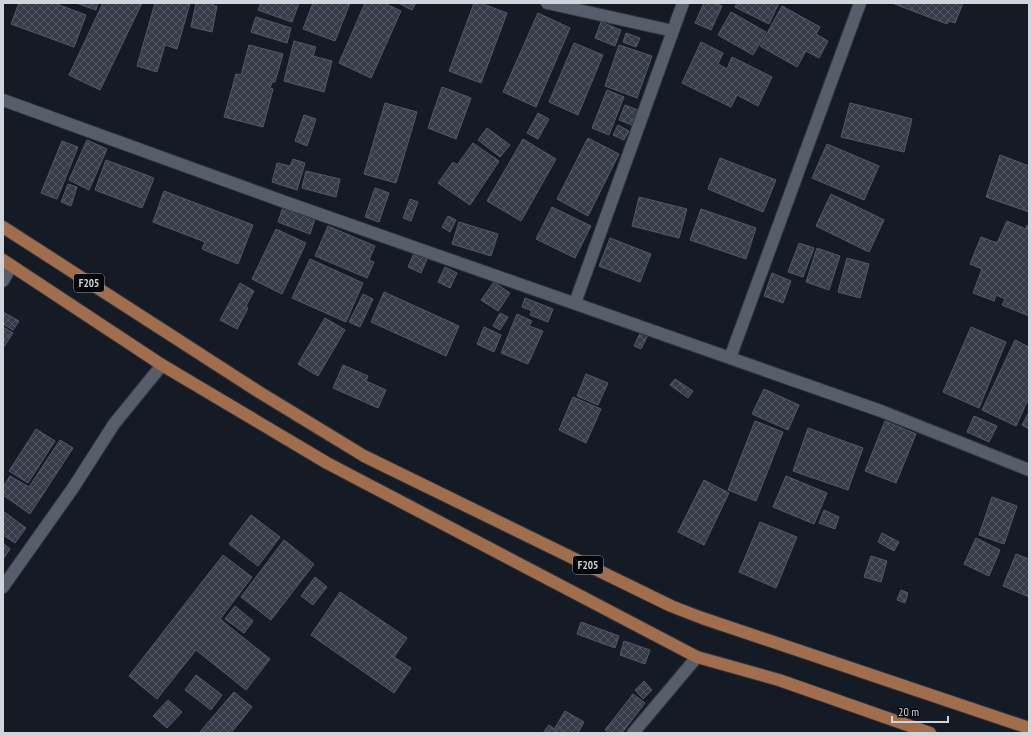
<svg xmlns="http://www.w3.org/2000/svg" width="1032" height="736" viewBox="0 0 1032 736" font-family="'PT Sans Narrow',sans-serif">
<style>
.building{fill:url(#building-cross-hatch);stroke:#535a66}
.lines{fill:none;stroke-linecap:round;stroke-linejoin:round}
.minor-casing{stroke:#30343b;stroke-width:14}
.primary-casing{stroke:#30343b;stroke-width:14}
.minor{stroke:#565e6a;stroke-width:12}
.primary{stroke:#a16e4d;stroke-width:12}
.labels{text-anchor:middle;dominant-baseline:central;stroke-width:4;stroke-linejoin:round;paint-order:stroke}
.shield{fill:#04060a;stroke:#93979d;stroke-width:1}
.shield-label{font-size:11px;font-weight:bold;fill:#d0d5dc}
</style>
<defs>
<pattern id="building-cross-hatch" width="8" height="8" patternUnits="userSpaceOnUse"><rect width="8" height="8" fill="#353c48"/><path d="M0 0l8 8M0 8l8-8" fill="none" stroke="#515762"/></pattern>
</defs>
<rect width="100%" height="100%" fill="#151b25"/>
<!-- building -->
<path class="building" d="M19,3H54L86,15L74,47L11,24Z
M76,3H98L96,10Z
M103,3H142L100,90L69,75Z
M155,3H190L177,49L165,45L157,72L137,66Z
M196,3H214L213,6H217L212,32L191,27Z
M261,3H299L292,22L258,10Z
M313,3H350L335,41L303,29Z
M365,3H384L401,11L371,78L339,63Z
M398,3H416L412,10Z
M474,3H480L507,13L481,83L449,71Z
M704,3H714L722,6L711,30L695,23Z
M737,3H779L769,24L735,7Z
M892,3H963L955,23L949,21L947,24Z
M782,6L820,27L816,34L828,41L819,58L806,51L797,67L760,46Z
M731,12L766,32L753,55L718,35Z
M538,13L570,28L536,107L503,92Z
M256,17L291,28L287,43L251,32Z
M601,22L621,30L615,46L595,38Z
M626,33L640,38L636,47L623,42Z
M294,41L316,47L313,56L332,61L324,92L284,81Z
M701,42L723,53L718,64L727,69L732,57L772,77L758,106L737,95L731,107L682,83Z
M574,43L603,55L578,115L549,102Z
M249,45L283,54L275,82H272L270,88L273,89L263,127L224,117L236,74L241,75Z
M619,45L652,56L637,98L605,86Z
M442,87L471,98L456,139L428,128Z
M607,90L624,97L609,135L592,128Z
M385,103L417,112L396,183L364,174Z
M850,103L912,119L904,152L841,137Z
M625,105L638,110L632,125L619,120Z
M538,113L549,119L538,139L527,133Z
M304,115L316,119L307,146L295,141Z
M618,125L629,131L624,140L613,135Z
M487,128L510,145L500,157L478,140Z
M588,138L619,154L588,216L557,199Z
M523,139L556,159L521,221L487,201Z
M87,140L107,149L89,190L69,180Z
M62,141L78,147L57,199L41,193Z
M473,143L499,161L470,205L438,183L453,162L457,165Z
M827,144L879,166L864,200L812,178Z
M1000,155L1029,166V212L986,197Z
M720,158L776,180L763,212L708,189Z
M293,159L305,163L297,190L272,182L277,163L290,166Z
M106,160L154,178L142,208L95,190Z
M306,171L340,179L336,197L302,188Z
M68,184L77,187L71,206L61,202Z
M375,188L389,193L379,222L365,217Z
M164,191L253,225L238,264L202,249L205,242L153,222Z
M831,194L884,220L869,252L816,226Z
M639,197L687,209L679,238L632,226Z
M410,199L418,202L411,221L403,218Z
M283,207L315,219L310,234L278,222Z
M552,207L591,226L575,258L536,239Z
M701,209L756,228L746,259L690,240Z
M448,216L456,220L450,232L442,227Z
M1007,221L1026,229L1027,225L1029,226V316L1002,305L1005,299L996,295L994,301L973,293L982,269L970,264L981,237L997,243Z
M459,222L498,234L491,256L452,244Z
M328,226L375,246L369,260L374,262L367,278L315,256Z
M276,229L306,243L282,294L252,279Z
M610,238L651,254L640,282L599,266Z
M799,243L814,248L803,277L788,272Z
M817,248L840,256L829,290L806,282Z
M414,253L427,259L421,273L408,267Z
M847,258L869,264L860,298L838,292Z
M310,259L363,283L346,322L292,298Z
M445,267L457,273L450,288L438,282Z
M772,273L791,281L783,303L764,296Z
M494,282L510,293L498,311L481,300Z
M240,283L254,291L246,306L248,308L237,329L220,320Z
M384,292L459,326L446,356L371,322Z
M363,294L373,299L360,327L349,322Z
M525,298L553,309L548,322L530,315L532,311L522,307Z
M3,312L19,321L13,330L3,324Z
M500,313L508,317L500,330L493,326Z
M517,314L532,321L529,326L543,331L528,364L501,353Z
M325,318L345,330L318,376L298,364Z
M3,327L13,333L3,348Z
M484,327L501,335L494,352L477,344Z
M971,327L1006,342L979,408L943,392Z
M641,331L648,335L641,349L634,346Z
M1015,340L1029,347V398L1016,426L982,410Z
M343,365L368,376L366,381L386,390L378,408L333,388Z
M586,374L608,383L598,405L577,396Z
M675,379L693,391L688,398L670,385Z
M764,389L799,405L788,430L752,414Z
M573,397L601,409L586,443L559,430Z
M1029,412V429L1022,425Z
M974,416L997,426L989,442L967,432Z
M755,421L783,432L756,501L728,490Z
M885,421L916,434L896,483L865,471Z
M808,428L863,448L848,490L793,471Z
M36,429L55,441L28,483L9,471Z
M60,440L73,448L30,514L3,495V487L10,476L29,487Z
M786,476L827,493L814,524L773,507Z
M704,480L729,493L704,545L678,532Z
M992,497L1017,506L1004,544L979,535Z
M824,510L839,517L835,529L819,523Z
M3,511L26,528L15,543L3,535Z
M251,515L280,537L258,566L229,544Z
M760,522L797,537L776,588L739,572Z
M882,533L899,542L894,551L878,542Z
M976,538L1000,550L989,576L964,564Z
M284,540L314,564L271,620L241,597Z
M3,543L10,549L3,559Z
M1016,554L1029,559V597L1003,586Z
M223,555L252,577L220,619L270,659L246,690L196,650L157,699L129,676Z
M871,556L887,561L881,582L864,577Z
M315,577L327,587L313,605L301,596Z
M901,590L908,593L905,603L897,600Z
M340,592L407,638L394,657L411,668L394,693L311,635Z
M235,606L253,621L244,633L225,619Z
M581,622L619,636L615,648L577,634Z
M624,641L650,650L645,664L620,655Z
M196,675L222,695L211,710L185,690Z
M644,681L652,690L643,699L635,690Z
M234,692L252,707L231,733H199Z
M633,694L645,703L622,733H609L605,730Z
M168,700L182,712L167,728L153,716Z
M565,711L584,722L578,733H565L555,728Z
M549,725L560,733H543Z"/>
<g class="lines">
<defs>
<path id="minor" d="M547,3L673,31
M3,100L285,202L881,411L1029,470
M3,281L11,266
M575,303L683,3
M730,358L860,3
M3,587L73,488L114,424L162,365
M633,733L697,657"/>
<path id="primary" d="M3,227L259,392L364,456L671,606L702,618L1029,728
M3,260L162,365L327,463L697,657L779,680L930,733"/>
</defs>
<!-- minor casing -->
<use href="#minor" class="minor-casing"/>
<!-- primary casing -->
<use href="#primary" class="primary-casing"/>
<!-- minor -->
<use href="#minor" class="minor"/>
<!-- primary -->
<use href="#primary" class="primary"/>
</g>
<g class="labels">
<!-- shield labels -->
<g class="shield">
<rect x="74" y="274" width="30" height="18" rx="3"/>
<rect x="573" y="556" width="30" height="18" rx="3"/>
</g>
<g class="shield-label">
<text x="89" y="283">F205</text>
<text x="588" y="565">F205</text>
</g>
</g>
<!-- border -->
<rect width="1032" height="736" fill="none" stroke="#d0d5dc" stroke-width="8"/>
<!-- scale -->
<path d="M892 716v6h56v-6" fill="none" stroke="#d0d5dc" stroke-width="2"/>
<text x="898" y="716" font-size="12" fill="#d0d5dc" stroke="#04060a" stroke-width="3" paint-order="stroke">20 m</text>
</svg>
